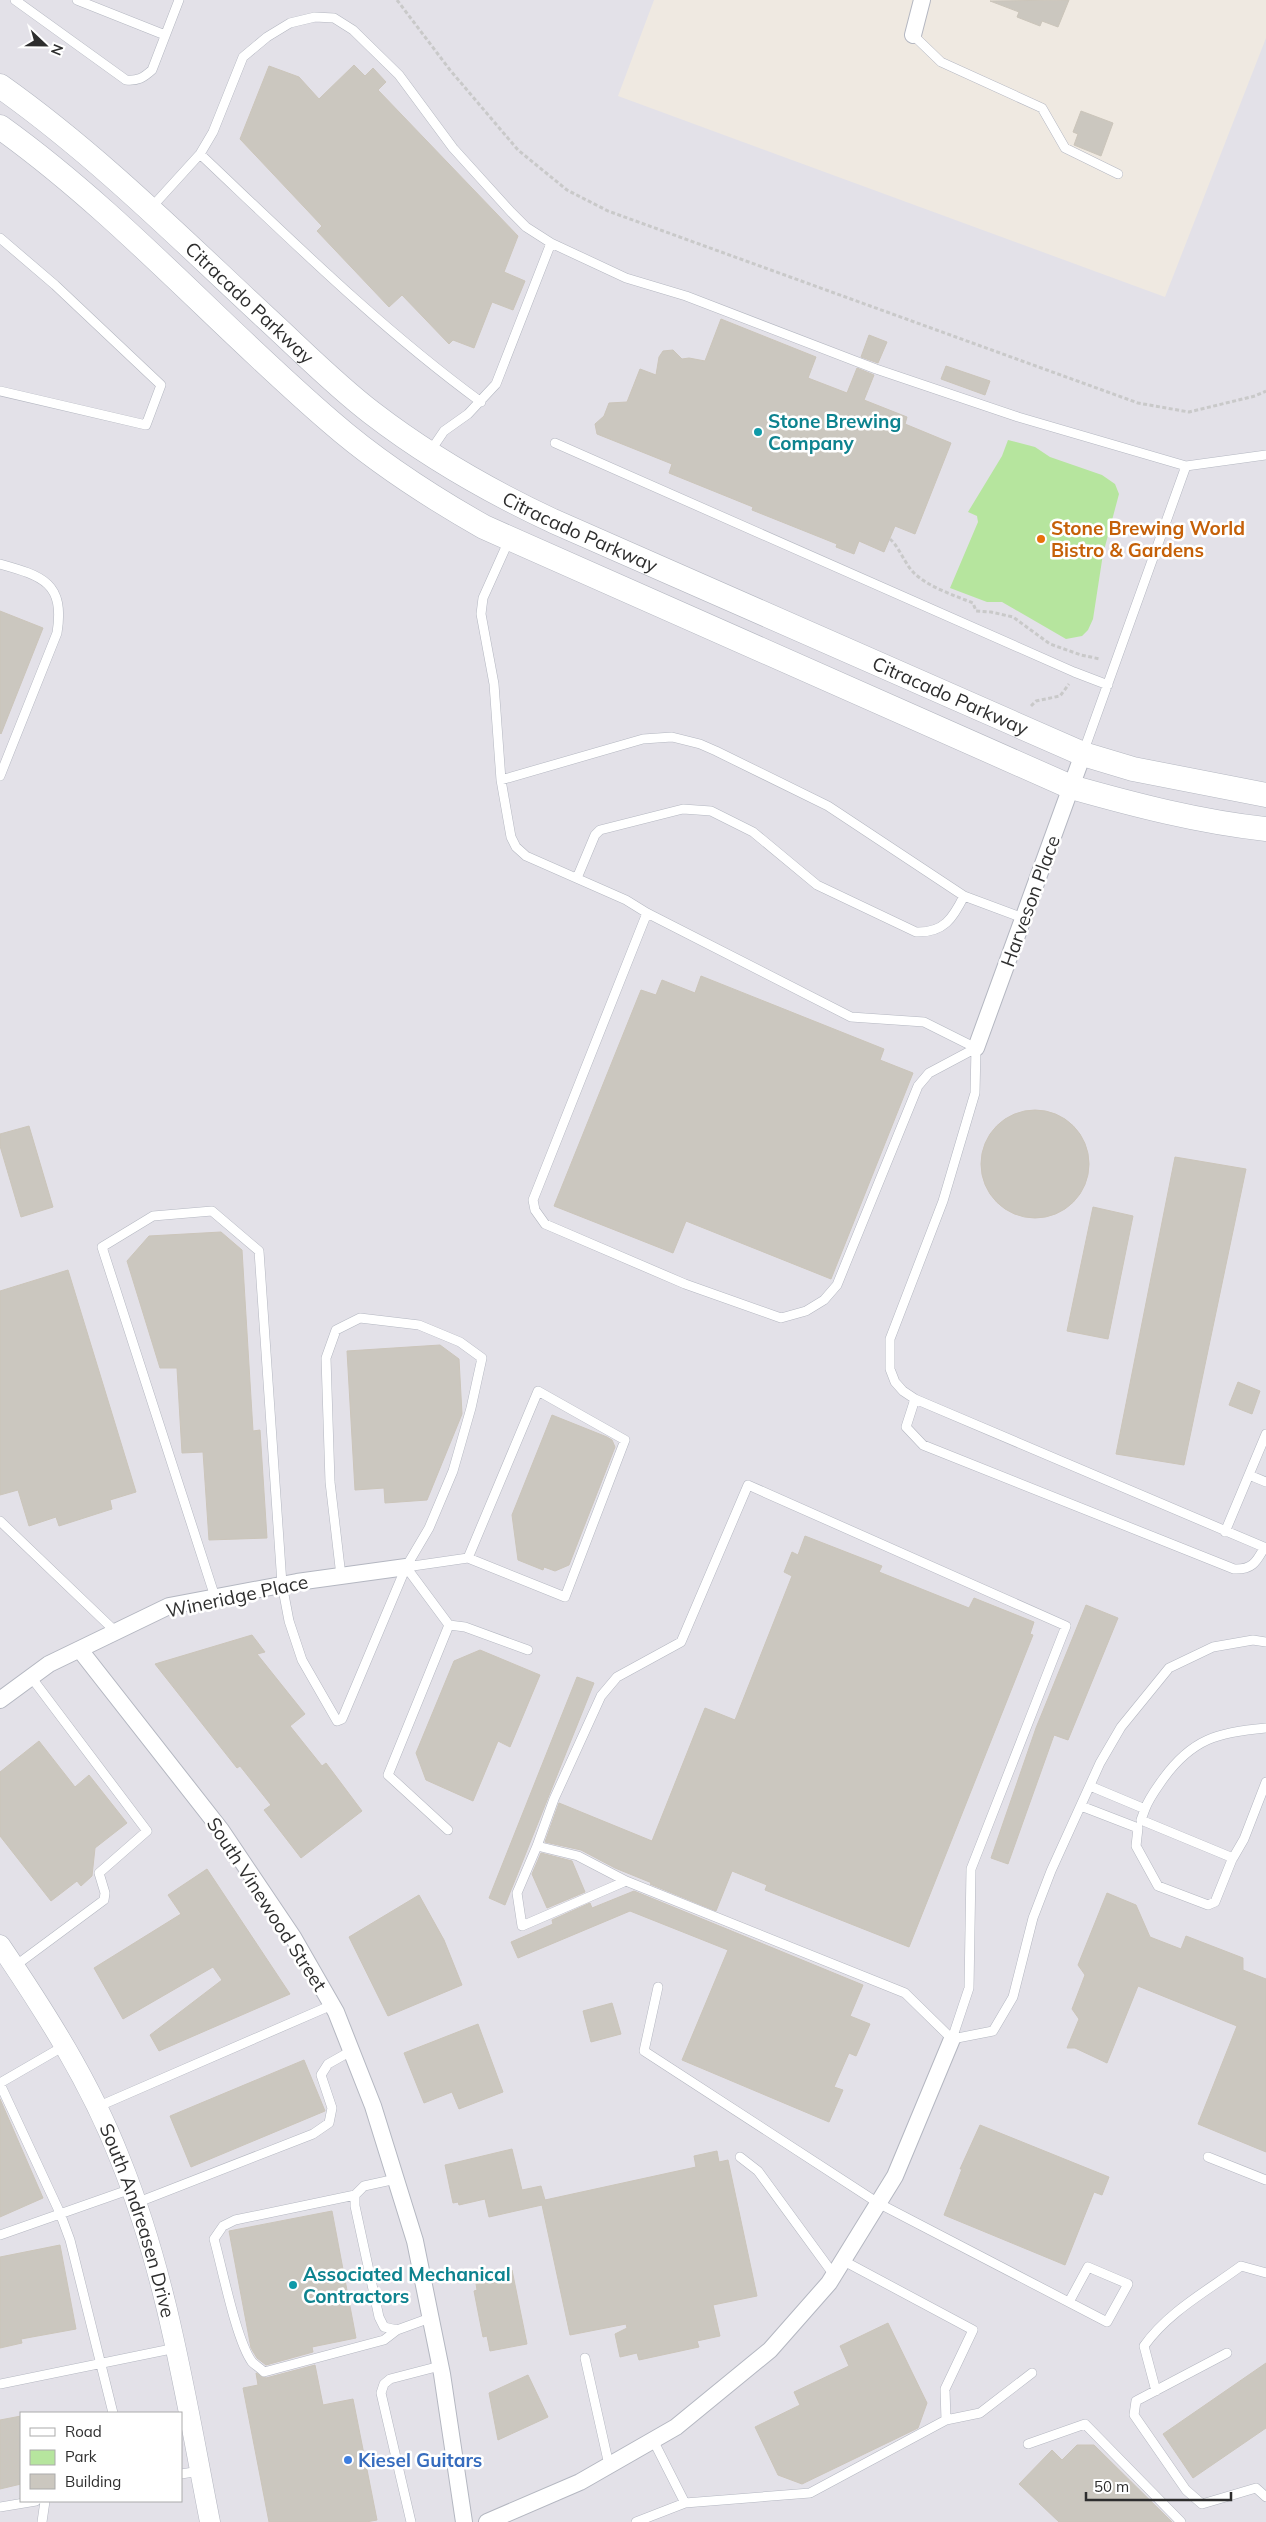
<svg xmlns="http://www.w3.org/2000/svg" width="1266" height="2522" viewBox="0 0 1266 2522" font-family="Mulish,sans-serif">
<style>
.industrial{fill:#e3e1e8;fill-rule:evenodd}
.green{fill:#b6e59e}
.building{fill:#cbc7bf;stroke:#cbc5ba}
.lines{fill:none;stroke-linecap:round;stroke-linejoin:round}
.service-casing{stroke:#b4b7c1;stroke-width:10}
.minor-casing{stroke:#b4b7c1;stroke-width:18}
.tertiary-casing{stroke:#b4b7c1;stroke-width:21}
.secondary-casing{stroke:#b4b7c1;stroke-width:25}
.path{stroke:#c9c9c9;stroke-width:3;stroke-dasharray:4 2.5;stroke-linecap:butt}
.service{stroke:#fff;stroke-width:9}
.minor{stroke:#fff;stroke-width:16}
.tertiary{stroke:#fff;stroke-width:20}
.secondary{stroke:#fff;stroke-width:24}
.culture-dot{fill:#0f9aa8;stroke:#fff;stroke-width:2}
.food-dot{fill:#e8710a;stroke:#fff;stroke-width:2}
.shop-dot{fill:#3f7fe0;stroke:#fff;stroke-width:2}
.labels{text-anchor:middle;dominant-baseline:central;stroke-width:5;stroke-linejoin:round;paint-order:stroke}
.street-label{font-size:19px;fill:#2e2e2e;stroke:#fff}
.culture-label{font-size:19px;font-weight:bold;fill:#0d838f;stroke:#fff;text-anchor:start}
.food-label{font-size:19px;font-weight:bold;fill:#c56008;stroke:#fff;text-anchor:start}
.shop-label{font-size:19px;font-weight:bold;fill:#366cbe;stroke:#fff;text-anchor:start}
</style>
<rect width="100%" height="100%" fill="#efe9e1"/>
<!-- industrial -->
<path class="industrial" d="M0,0H654L618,96L1165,297L1266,38V2522H0ZM21,2413H181V2501H21Z"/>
<!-- green -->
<path class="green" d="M1008,440L1035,447L1050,457L1102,475L1115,484L1119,494L1103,554L1093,619L1088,630L1082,636L1066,639L1002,602H987L950,588L978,522L977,516L968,512L1002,456Z"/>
<!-- building -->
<path class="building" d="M1069,0L1058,27L1042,21L1040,26L1017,17L1019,12L990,1Z
M354,65L365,76L373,68L386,82L378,90L518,236L504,272L525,281L513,310L492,302L474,348L453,340L449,344L402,295L389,307L317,231L322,226L240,139L269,66L299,77L319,99Z
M1081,111L1113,123L1101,156L1074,145L1078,134L1073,132Z
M721,319L816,357L808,378L847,393L857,368L874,375L864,400L907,417L905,424L951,443L915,534L895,526L884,552L859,541L854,554L836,547L837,544L752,510L753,507L669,473L672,464L597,434L595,424L604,416L609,403L627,402L640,369L656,375L659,357L663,351L673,350L682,359L689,358L705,361Z
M869,335L887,342L878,363L861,357Z
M946,366L990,381L985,395L941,379Z
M0,611L43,628L1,734L0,733Z
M701,976L884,1049L880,1060L913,1073L831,1279L686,1221L673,1253L554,1206L641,990L656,995L662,980L695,993Z
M981 1164a54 54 0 1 1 108 0a54 54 0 1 1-108 0Z
M29,1126L53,1207L21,1217L0,1146V1134Z
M1175,1157L1246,1169L1184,1465L1116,1454Z
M1093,1207L1133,1216L1108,1339L1067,1331Z
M221,1232L242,1250L253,1431L260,1430L267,1538L209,1540L203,1452L182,1453L177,1368H160L127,1261L149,1236Z
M68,1270L136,1492L110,1500L112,1509L59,1526L56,1517L29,1526L18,1490L0,1495V1291Z
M440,1345L459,1359L462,1414L427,1500L385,1503L384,1488L355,1490L347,1351Z
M1238,1382L1260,1391L1252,1414L1229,1405Z
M552,1415L607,1437L612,1440L615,1447L569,1565L555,1571L544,1567L543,1570L518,1560L512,1515Z
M805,1536L882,1566L879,1572L969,1608L974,1598L1034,1622L1030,1634L1033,1635L909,1947L765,1890L767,1885L732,1871L716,1911L650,1884L652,1883L615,1868L581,1850L545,1842L559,1803L652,1841L705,1708L735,1720L792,1576L784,1572L792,1552L798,1555Z
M1086,1605L1118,1618L1068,1740L1054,1735L1008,1864L991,1858L1036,1728Z
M252,1635L265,1652L257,1654L305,1714L290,1726L322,1766L326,1763L362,1811L301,1858L264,1810L271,1805L240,1766L237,1768L155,1664Z
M480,1650L540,1675L510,1747L498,1741L473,1801L426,1780L416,1753L454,1661Z
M577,1677L594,1683L505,1905L489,1898Z
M39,1741L75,1787L89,1775L127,1823L95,1848L92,1876L81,1886L77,1881L51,1901L0,1836V1772Z
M541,1853L572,1861L585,1892L547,1908L532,1874Z
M207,1869L290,1994L159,2051L150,2035L222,1980L213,1967L123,2019L94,1968L181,1914L168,1895Z
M634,1891L863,1985L850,2016L870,2024L856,2056L849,2053L834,2087L843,2090L829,2122L682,2060L728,1950L630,1911L518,1958L511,1942L553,1924L552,1920L590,1903L592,1908Z
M1107,1893L1136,1905L1150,1937L1181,1949L1186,1936L1243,1958V1970L1266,1979V2152L1198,2124L1237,2026L1138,1986L1107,2063L1075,2048H1067L1079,2019L1072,2009L1085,1975L1078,1965Z
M419,1895L444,1940L462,1985L388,2016L349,1937Z
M612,2003L621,2034L591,2042L583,2011Z
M478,2024L503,2092L459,2109L452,2092L424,2103L404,2053Z
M304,2060L325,2111L191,2167L170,2116Z
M0,2099L43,2198L0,2217Z
M980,2125L1109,2177L1102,2195L1094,2192L1065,2265L944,2215L962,2169H960Z
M512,2149L522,2190L541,2186L545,2200L696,2167L694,2156L717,2151L719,2162L728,2160L757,2296L713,2305L720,2336L697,2341L699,2347L639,2360L637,2353L620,2357L615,2334L627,2328L626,2324L570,2335L542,2205L489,2217L485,2199L459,2205L458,2202L453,2203L445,2165Z
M332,2211L356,2338L312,2347L313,2352L266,2365L257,2358L251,2348L229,2231Z
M60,2245L76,2329L21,2339L22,2343L0,2348V2257Z
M512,2270L527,2344L490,2351L487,2336L483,2337L474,2291L477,2290L475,2277Z
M888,2323L927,2403L918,2428L802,2484L778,2475L755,2427L800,2405L794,2392L849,2366L840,2346Z
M1266,2363V2428L1193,2478L1163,2434Z
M315,2365L323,2405L353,2399L377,2520L366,2522H269L243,2388L258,2385L256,2373L266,2378Z
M528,2375L548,2417L498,2440L489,2393Z
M21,2416V2484L0,2489V2420Z
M1077,2445H1094L1172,2522H1059L1019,2484L1052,2450L1062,2460Z"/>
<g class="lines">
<defs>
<path id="service" d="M15,0L126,80C138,81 143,78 152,70L179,0
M77,0L165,35
M913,35L941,62L1042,108L1065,148L1118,174
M200,154L213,132L243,57L267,37L290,23L315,17L334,18L353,30L399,75L453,148L511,212L526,227L551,243L496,384L468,414L444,431L429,453
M150,209L200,154C291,240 380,328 481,402
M0,238L55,285L161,385L146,425L0,391
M551,243L626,278L686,296L876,369L1018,417L1186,466L1266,455
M555,443L1074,672L1108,685
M509,540L483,598L481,614L494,684L501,780L511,837L516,847L526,856L626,900L647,913L851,1017L924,1022L976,1048
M0,564C43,576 65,583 57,633L0,776
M1083,753L1186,466
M501,780L643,739L672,737L700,744L716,751L828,806L964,896L1023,918
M577,878L595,835L600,830L683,809L711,811L753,832L817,885L916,932C944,933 953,918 964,896
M647,913L533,1200L535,1210L545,1224L685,1284L781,1318L806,1311L824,1300L837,1285L918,1086L929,1073L976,1048
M976,1048L975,1093L943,1201L890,1339V1369L895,1382L903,1391L915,1399L1266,1548
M915,1399L906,1427L923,1445L1234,1569C1251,1570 1256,1563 1264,1548
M1249,1475L1266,1482
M0,1521L116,1632
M1225,1532L1266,1434
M406,1567L468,1558L565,1597L625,1440L538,1391L468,1558
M406,1567L449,1625L388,1775L448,1830
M215,1597L102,1247L153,1216L212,1211L259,1251L282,1584L289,1621L302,1660L337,1721L342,1719L345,1712L406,1567L429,1528L453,1471L471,1408L482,1358L460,1342L419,1325L360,1318L336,1330L326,1358L330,1482L341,1576
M449,1625L465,1627L528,1650
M1090,1786L1145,1809C1149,1798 1156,1789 1163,1779C1192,1739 1218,1732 1266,1728
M1081,1806L1138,1828L1136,1846L1158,1886L1208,1905L1215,1902L1233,1857
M1145,1809L1141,1820L1233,1858L1244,1839L1266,1782
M537,1846L554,1799L601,1696L617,1677L681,1642L748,1485L1066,1626L971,1869L969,1988L952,2039
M626,1881L578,1856L537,1846L517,1893L522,1926L626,1881L905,1993L952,2039
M15,1966L104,1900L105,1893L99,1873L147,1831L31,1677
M658,1987L644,2051L878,2203L1107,2322L1128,2284L1088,2267L1069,2302
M952,2039L993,2031L1013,1997L1033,1918L1051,1871L1100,1763L1121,1727L1169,1668L1213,1647L1253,1640L1266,1642
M0,2083L64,2046
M0,2084L60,2213L70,2240L113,2413
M97,2107L332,2005
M740,2157L758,2171L834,2275
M1208,2157L1266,2180
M396,2179L364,2186L355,2195V2206L379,2317L384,2327L397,2330L430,2318
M355,2195L235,2220L223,2226L214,2239C222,2267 236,2340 252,2362C255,2365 260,2368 264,2372L384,2340L397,2330
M136,2203L313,2134L329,2123L332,2108L321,2075L328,2064L351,2051
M0,2235L131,2189
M842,2260L973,2330L945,2389L946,2420
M1227,2353L1136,2401L1134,2415L1186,2490L1202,2504L1256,2488L1266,2497
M585,2358L609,2465
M0,2384L176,2348
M1156,2391L1144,2346C1168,2312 1207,2291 1241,2266L1266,2273
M653,2440L685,2503
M1028,2444L1085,2424L1181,2522
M181,2474L200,2471
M0,2507L36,2501
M42,2522L45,2501
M411,2522L381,2393L384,2384L390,2379L440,2366
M636,2522L685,2503L810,2493L946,2420L980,2413L1032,2373"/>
<path id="minor" d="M913,35L922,0
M976,1048L1083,754
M80,1650L221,1830L293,1937L336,2012L373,2106L415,2241L442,2374L464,2522
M0,1700L49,1664L169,1606L297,1582L406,1567
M487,2522L580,2482L676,2427L770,2350L829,2283L895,2176L952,2039"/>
<g id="tertiary">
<path id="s1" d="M0,1945C46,2013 90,2082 120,2159C167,2275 186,2400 210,2522"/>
</g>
<g id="secondary">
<path id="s2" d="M0,86C96,154 179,237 265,317C300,349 334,384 372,413C428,456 489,491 553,521L1083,754L1133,769L1266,795"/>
<path d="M0,127C120,213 219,326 331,422C378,463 431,497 484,527L1071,787C1135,805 1200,822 1266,829"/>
</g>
</defs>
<!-- service casing -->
<use href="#service" class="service-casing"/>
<!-- minor casing -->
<use href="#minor" class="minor-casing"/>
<!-- tertiary casing -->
<use href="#tertiary" class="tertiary-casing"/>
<!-- secondary casing -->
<use href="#secondary" class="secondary-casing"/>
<!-- path -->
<path class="path" d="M397,0L450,70L518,150L567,190L608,211L1138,403L1189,412L1255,396L1266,391
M890,539C900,548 904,563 914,573C928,587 956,596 973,603L976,611L991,612L1013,617L1050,644L1081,655L1100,659
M1031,706L1036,701L1060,696L1069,684"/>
<!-- service -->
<use href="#service" class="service"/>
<!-- minor -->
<use href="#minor" class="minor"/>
<!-- tertiary -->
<use href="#tertiary" class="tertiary"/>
<!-- secondary -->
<use href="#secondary" class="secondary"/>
</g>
<!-- markers -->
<g class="culture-dot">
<circle cx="758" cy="432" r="5"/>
<circle cx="293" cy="2285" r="5"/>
</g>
<circle class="food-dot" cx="1041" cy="539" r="5"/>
<circle class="shop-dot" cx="348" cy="2460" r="5"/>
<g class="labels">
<!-- street labels -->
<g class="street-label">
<text stroke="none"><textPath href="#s2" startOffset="331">Citracado Parkway</textPath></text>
<text stroke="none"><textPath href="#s2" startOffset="736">Citracado Parkway</textPath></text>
<text stroke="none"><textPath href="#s2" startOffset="1141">Citracado Parkway</textPath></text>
<text transform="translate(1030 901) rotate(-70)">Harveson Place</text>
<text transform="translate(237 1596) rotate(-12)">Wineridge Place</text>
<text transform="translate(267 1904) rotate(57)">South Vinewood Street</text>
<text stroke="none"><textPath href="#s1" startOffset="310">South Andreasen Drive</textPath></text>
</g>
<!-- culture labels -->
<g class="culture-label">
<text x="768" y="421">Stone Brewing<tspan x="768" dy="22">Company</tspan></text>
<text x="303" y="2274">Associated Mechanical<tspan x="303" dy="22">Contractors</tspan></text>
</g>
<!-- food labels -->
<g class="food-label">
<text x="1051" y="528">Stone Brewing World<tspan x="1051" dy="22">Bistro &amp; Gardens</tspan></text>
</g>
<!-- shop labels -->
<g class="shop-label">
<text x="358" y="2460">Kiesel Guitars</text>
</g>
</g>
<!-- legend -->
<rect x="20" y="2412" width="162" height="90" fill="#ffffff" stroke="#ababab"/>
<rect x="30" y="2428" width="25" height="8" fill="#ffffff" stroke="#ababab"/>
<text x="65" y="2437" font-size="15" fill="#2e2e2e">Road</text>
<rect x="30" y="2450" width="25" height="15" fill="#b6e59e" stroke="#ababab"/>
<text x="65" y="2462" font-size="15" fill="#2e2e2e">Park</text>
<rect x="30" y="2474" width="25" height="15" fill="#cbc7bf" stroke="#ababab"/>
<text x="65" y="2487" font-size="15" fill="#2e2e2e">Building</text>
<!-- north arrow -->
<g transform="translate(45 45) rotate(112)" stroke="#ffffff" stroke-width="4" paint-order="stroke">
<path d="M0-4L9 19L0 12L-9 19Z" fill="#2e2e2e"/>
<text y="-8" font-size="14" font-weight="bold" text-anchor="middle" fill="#2e2e2e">N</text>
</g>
<!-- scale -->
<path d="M1086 2492v8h145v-8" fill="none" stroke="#2e2e2e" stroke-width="2.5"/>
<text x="1094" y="2492" font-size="15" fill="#2e2e2e" stroke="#ffffff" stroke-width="4" paint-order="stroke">50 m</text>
</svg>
